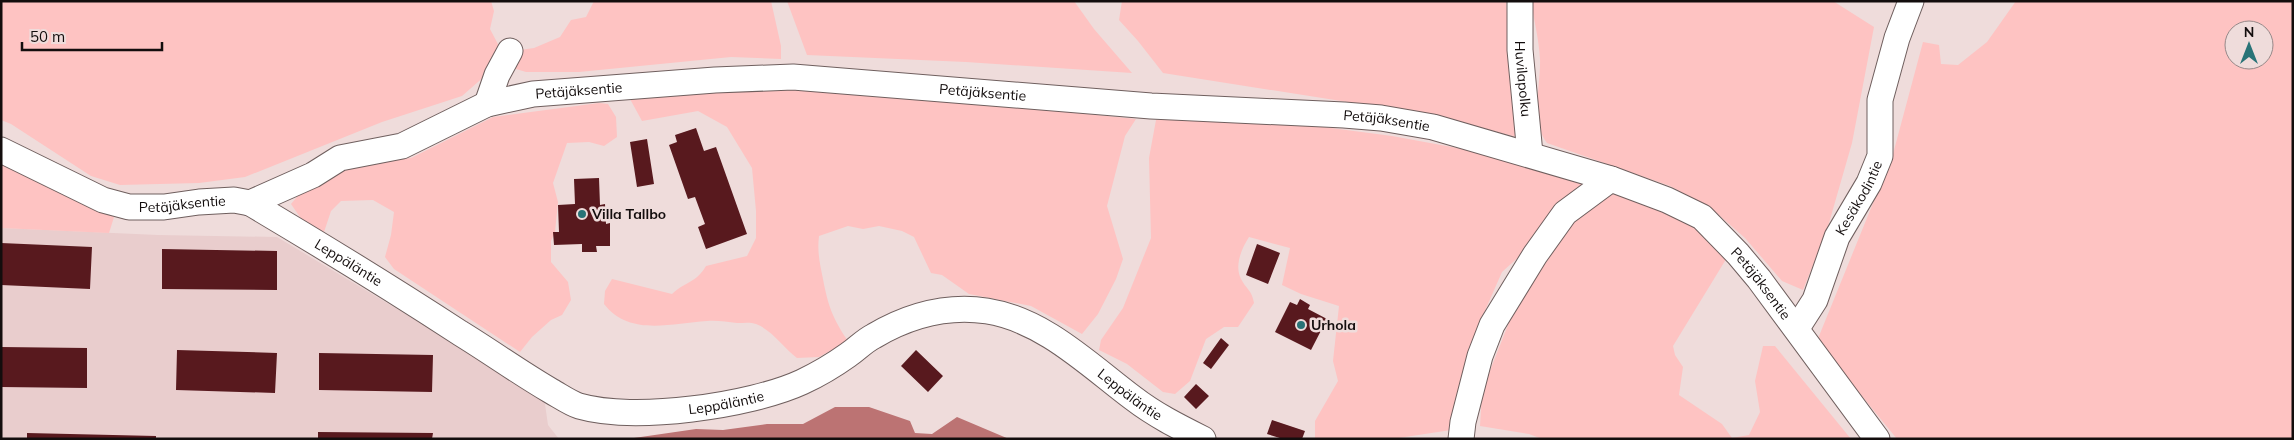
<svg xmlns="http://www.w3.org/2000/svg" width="2294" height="440" viewBox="0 0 2294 440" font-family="Mulish,sans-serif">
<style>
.built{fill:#e9cdcd}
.green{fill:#fec3c2;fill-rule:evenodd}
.water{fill:#bc7373}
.building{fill:#58191e}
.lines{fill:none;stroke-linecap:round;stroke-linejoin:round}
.minor-casing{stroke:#6f5f5e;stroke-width:27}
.minor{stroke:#fff;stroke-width:25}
.poi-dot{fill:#297377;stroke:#efdcdb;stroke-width:2}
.labels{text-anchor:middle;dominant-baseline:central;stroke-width:5;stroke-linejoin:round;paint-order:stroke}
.street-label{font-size:14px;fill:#130d0d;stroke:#efdcdb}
.poi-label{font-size:14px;font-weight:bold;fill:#130d0d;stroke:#efdcdb;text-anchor:start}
</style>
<rect width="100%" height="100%" fill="#efdcdb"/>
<!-- built -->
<path class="built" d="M1,228L158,235L277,237L544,397L548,425L559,439H1Z"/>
<!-- green -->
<path class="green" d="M1,1H491L494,11L490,29L500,48L486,75L462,96L382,122L245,177L199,183L120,185L91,176L11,124L1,120Z
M594,1H771L781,46V59L731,57L579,72H526L516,69V55L520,50L534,48L560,37L571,20L586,17Z
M787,1H1074L1094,29L1132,73L966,62L807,55Z
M1122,1H1506L1517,137L1430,115L1163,73L1138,41L1119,20Z
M1531,1H1833L1874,27L1852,143L1827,230L1803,290L1782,281L1745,238L1712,209L1670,186L1547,143C1530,121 1541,85 1540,59C1539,40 1534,20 1531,1Z
M2016,1H2293V439H1897L1817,341L1893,154L1923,42L1939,45L1941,64L1958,65L1987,42ZM2234,30H2264V60H2234Z
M808,85L1136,119L1125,136L1107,206L1123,259L1116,279L1098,314L1082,334L1031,306L969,294L942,275L931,273L914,237L902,231L879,226L863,229L848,226L819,236C817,252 820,264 823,279C828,306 833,319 848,341L819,357L797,358C784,348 772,330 756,324C751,322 743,323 737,323C727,322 717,320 707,321C671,323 630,337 604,304L605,291L612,279L672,294C686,281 696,283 706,266L747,256L756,238V211L752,168L727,127L698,111L642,121L630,99L721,86Z
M599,103L608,104L616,117L617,137L604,146L589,142L567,143L553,183L558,202L555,232L551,241V262L568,282L571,300L562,315L551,320L532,337L520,352L394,269L385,257L391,235L394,212L373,200L341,201L331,211L324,232L302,220L291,204L301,192L337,173L370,162L411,158L493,117Z
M1211,119L1293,123L1392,136L1468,150L1591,183L1532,245L1502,272L1480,322L1451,430L1392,439H1315V421L1338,381L1333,361L1339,306L1301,294L1282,285L1290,248L1249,237C1242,248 1234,265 1241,279C1246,289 1252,290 1254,303L1238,327H1224L1206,339L1190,381L1175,394L1163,392L1127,364L1099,350L1101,340L1123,308L1151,238L1149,158L1156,120Z
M1,162L99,207L114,217L109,233L1,228Z
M1621,193L1662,208L1698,229L1728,256L1673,346L1675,355L1683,367L1679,395L1722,424L1732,438L1749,435L1760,412L1755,381L1763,346H1775L1851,439H1542L1529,434L1480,426L1482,391L1515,307L1577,217L1609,195Z"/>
<!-- water -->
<path class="water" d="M835,407H869L910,421L915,433L932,434L957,417L1009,439H627L696,429L723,430L767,424H803Z"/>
<!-- building -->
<path class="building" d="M696,128L704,151L716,147L747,234L706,249L698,227L705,224L695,197L688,199L669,145L677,142L675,135Z
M647,139L654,184L637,187L630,142Z
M599,178L600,205L605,204L606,224L610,223V246H596L597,252H582V244L554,245L553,232H559L558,205L575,204L574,179Z
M1,243L92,247L90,289L1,285Z
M1257,244L1280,253L1268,284L1246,275Z
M162,249L277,251V290L162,289Z
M1300,299L1310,305L1308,309L1327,319L1311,350L1275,332L1290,302L1297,305Z
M1221,338L1229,345L1211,369L1203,363Z
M1,347L87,348V388L1,387Z
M177,350L277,353L275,393L176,390Z
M916,350L943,376L928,392L901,366Z
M319,353L433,355L432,392L319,390Z
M1196,384L1209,396L1196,409L1184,397Z
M1272,420L1305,431L1302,439H1283L1267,434Z
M318,432L433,433L432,439H318Z
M27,433L156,436V439H27Z"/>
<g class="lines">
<defs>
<g id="minor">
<path id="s1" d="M1520,1V50L1530,154"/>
<path d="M487,104L497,75L510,51"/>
<path id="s2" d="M1,150L103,200L129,207H164L199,202L234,200L250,203L313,175L340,158L402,146L487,104L533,94L715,80L793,77L1151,106L1344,115L1381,118L1433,127L1611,179L1667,200L1702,217L1738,254L1759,279L1877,439"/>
<path id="s3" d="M250,203C321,245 391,288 460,333C491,352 520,373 551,391C560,396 570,403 579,406C634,422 750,406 802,382C817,375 834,365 848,355C857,349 864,341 874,336C908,316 947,305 987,311C1044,320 1089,365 1133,398C1155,415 1179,427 1203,439"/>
<path id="s4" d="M1797,328L1815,300L1837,237L1869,183L1880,156V100L1897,38L1911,1"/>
<path d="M1461,439L1463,422L1480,356L1492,325L1535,255L1565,213L1611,179"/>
</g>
</defs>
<!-- minor casing -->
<use href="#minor" class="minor-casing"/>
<!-- minor -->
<use href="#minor" class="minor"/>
</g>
<!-- markers -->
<g class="poi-dot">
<circle cx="582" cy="214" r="5"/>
<circle cx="1301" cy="325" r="5"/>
</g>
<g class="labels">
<!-- street labels -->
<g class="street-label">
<text stroke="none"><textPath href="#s1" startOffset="78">Huvilapolku</textPath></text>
<text stroke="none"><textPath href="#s2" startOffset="614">Petäjäksentie</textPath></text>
<text stroke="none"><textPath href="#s2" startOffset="1019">Petäjäksentie</textPath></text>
<text stroke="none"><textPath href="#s2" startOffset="1424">Petäjäksentie</textPath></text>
<text stroke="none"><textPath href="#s4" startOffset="145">Kesäkodintie</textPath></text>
<text stroke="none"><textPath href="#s2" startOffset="194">Petäjäksentie</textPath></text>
<text stroke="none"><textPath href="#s3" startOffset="115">Leppäläntie</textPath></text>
<text stroke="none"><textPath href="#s2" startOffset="1844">Petäjäksentie</textPath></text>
<text stroke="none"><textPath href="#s3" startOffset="985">Leppäläntie</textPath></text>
<text stroke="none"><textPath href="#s3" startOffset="535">Leppäläntie</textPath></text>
</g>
<!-- poi labels -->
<g class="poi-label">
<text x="592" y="214">Villa Tallbo</text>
<text x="1311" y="325">Urhola</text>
</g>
</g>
<!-- border -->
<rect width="2294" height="440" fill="none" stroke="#130d0d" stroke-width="5"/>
<!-- north arrow -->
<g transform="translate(2249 45)"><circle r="24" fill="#efdcdb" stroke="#978989"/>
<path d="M0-4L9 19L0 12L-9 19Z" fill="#297377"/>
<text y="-8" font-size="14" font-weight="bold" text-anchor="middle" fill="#130d0d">N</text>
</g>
<!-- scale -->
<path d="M22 42v8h140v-8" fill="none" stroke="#130d0d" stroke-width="2.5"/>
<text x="30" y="42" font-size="15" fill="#130d0d" stroke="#efdcdb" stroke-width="4" paint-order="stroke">50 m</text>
</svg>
